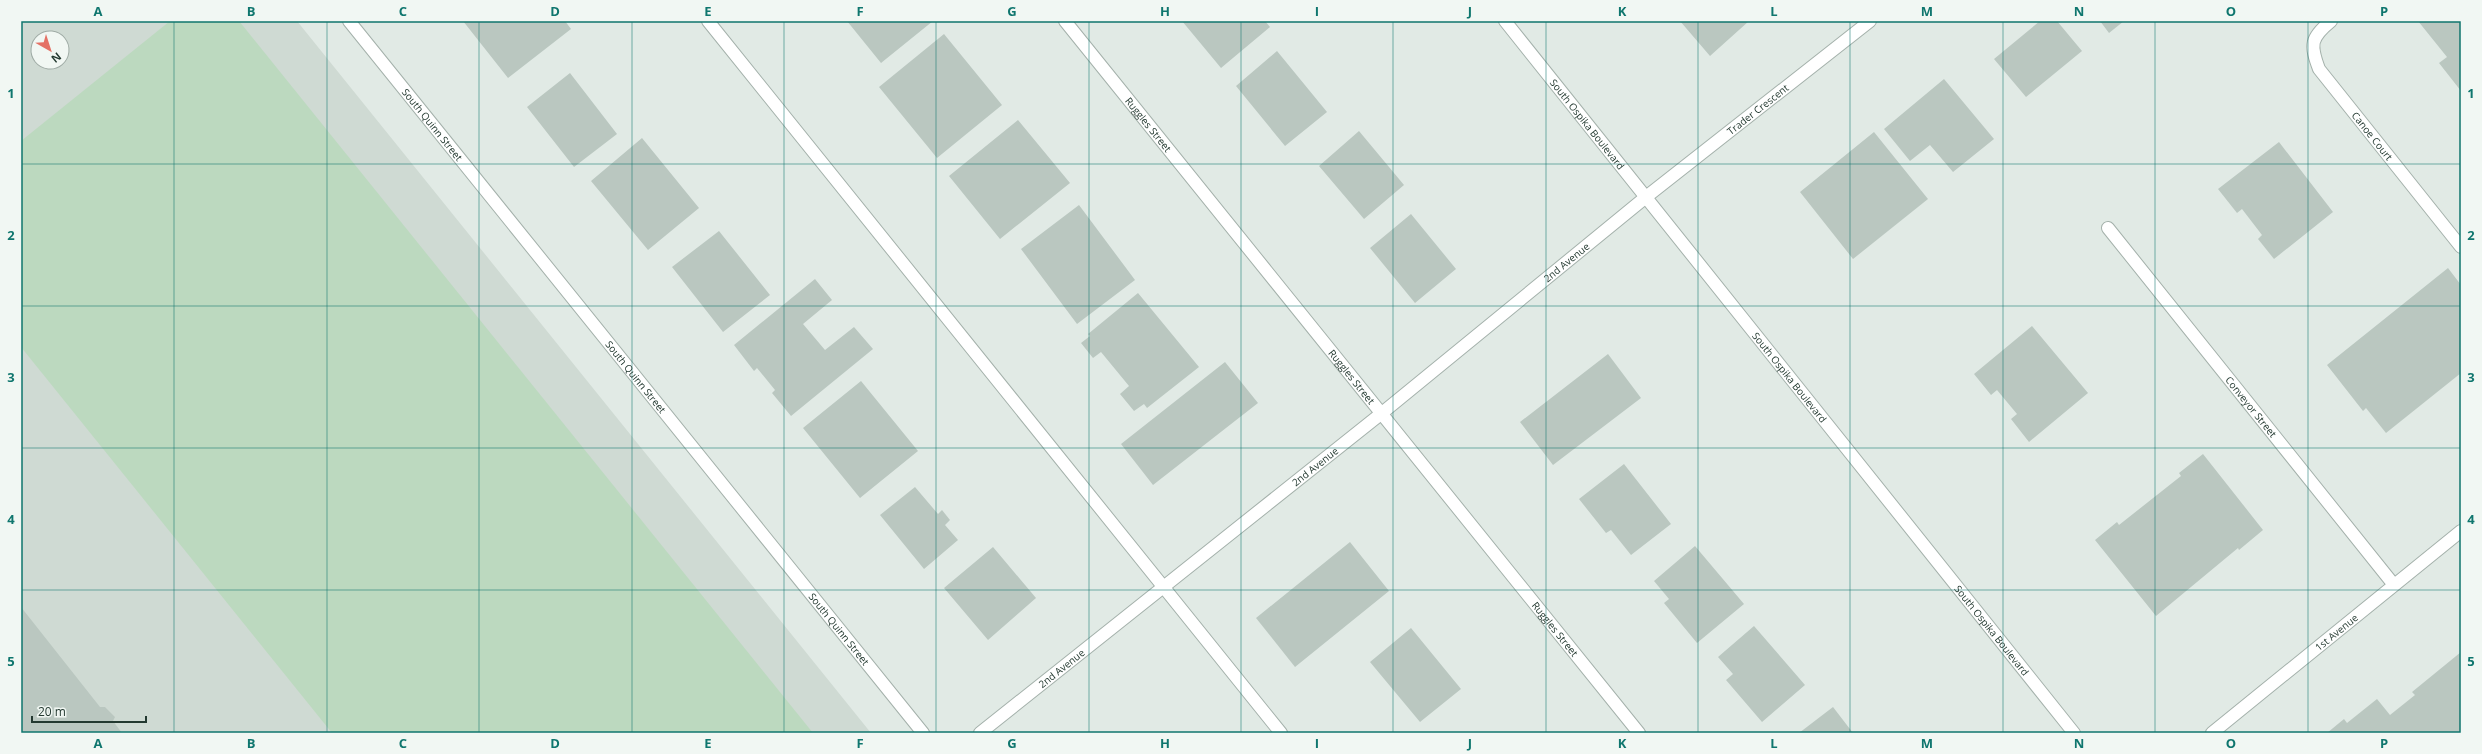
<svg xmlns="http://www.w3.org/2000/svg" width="2482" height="754" viewBox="0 0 2482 754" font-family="'Open Sans',sans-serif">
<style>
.built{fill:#cfdad3;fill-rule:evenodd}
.green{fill:#bcd9bf}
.building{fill:#bac7c0}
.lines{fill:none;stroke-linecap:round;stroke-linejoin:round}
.service-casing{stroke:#a4b1ab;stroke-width:14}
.minor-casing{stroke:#a4b1ab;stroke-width:14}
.tertiary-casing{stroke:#a4b1ab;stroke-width:14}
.service{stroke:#fff;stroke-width:12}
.minor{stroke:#fff;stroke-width:12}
.tertiary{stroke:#fff;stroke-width:12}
.grid{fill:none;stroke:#0f766e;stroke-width:1;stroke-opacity:0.55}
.labels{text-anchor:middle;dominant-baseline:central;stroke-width:3.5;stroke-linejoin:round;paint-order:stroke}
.street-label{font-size:10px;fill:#233930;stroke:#f1f7f3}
.neatline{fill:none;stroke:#0f766e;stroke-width:1.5}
.grid-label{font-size:13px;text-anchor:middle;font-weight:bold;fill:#0f766e}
</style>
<rect width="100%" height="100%" fill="#e1eae5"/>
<!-- built -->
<path class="built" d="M21,21H297L871,733H21ZM38,38H62V62H38Z"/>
<!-- green -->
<path class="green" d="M170,21H239L813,733H332L21,347V141Z"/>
<!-- building -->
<path class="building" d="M463,21H565L571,29L508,78Z
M847,21H933L881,63Z
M1182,21H1265L1270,27L1221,68Z
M1680,21H1749L1710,56Z
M2040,21H2057L2082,51L2026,97L1994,59Z
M2100,21H2124L2109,33Z
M2418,21H2461V91L2439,63L2447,57Z
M944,34L1002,105L937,158L879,87Z
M1277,51L1327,112L1285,146L1236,86Z
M570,73L617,134L574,167L527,107Z
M1944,79L1994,139L1953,172L1930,145L1910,161L1884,129Z
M1018,120L1070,183L1000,239L949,176Z
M1359,131L1404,185L1364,219L1319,166Z
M1874,132L1928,199L1853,259L1800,192Z
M642,138L699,208L648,250L591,181Z
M2279,142L2333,212L2274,259L2258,239L2262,235L2242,209L2237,213L2218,189Z
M1079,205L1135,280L1077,324L1021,249Z
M1411,214L1456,269L1415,303L1370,248Z
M719,231L770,295L723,332L672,267Z
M2448,268L2461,285V373L2386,433L2366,408L2363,411L2327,365Z
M815,279L832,300L803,324L825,350L854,327L873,349L791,416L772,393L775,390L757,368L754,371L734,345Z
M1138,293L1199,367L1147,408L1144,404L1134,411L1120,394L1129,386L1101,352L1093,358L1081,343L1090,336L1088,334Z
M2032,326L2088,393L2029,442L2011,419L2017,414L1997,390L1991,395L1974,374Z
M1608,354L1641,398L1553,465L1520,422Z
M1225,362L1258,403L1153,485L1121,444Z
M861,381L918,451L860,498L803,428Z
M2203,454L2263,530L2239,550L2238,548L2156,616L2095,540L2117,522L2119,525L2181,476L2179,473Z
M1624,464L1671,524L1631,555L1611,530L1606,533L1579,499Z
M915,487L938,514L942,510L950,520L945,525L958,540L924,569L880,515Z
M1350,542L1389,591L1295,667L1256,618Z
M1695,546L1744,604L1697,643L1664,603L1669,599L1654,581Z
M993,547L1036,598L988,640L944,588Z
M21,607L100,707H105L115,717L113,721L122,733H21Z
M1754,626L1805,685L1762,722L1726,680L1733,674L1718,657Z
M1411,628L1461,689L1420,722L1370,662Z
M2461,652V733H2327L2344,719L2347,723L2377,699L2390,715L2415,695L2412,692Z
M1833,707L1853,733H1799Z"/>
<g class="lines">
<defs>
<path id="service" d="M708,21L1281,733"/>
<g id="minor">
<path id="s1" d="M349,21L923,733"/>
<path id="s2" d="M1065,21L1639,733"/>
<path id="s3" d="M2331,21C2310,38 2310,45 2319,69L2461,247"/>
<path id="s4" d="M2108,228L2394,585"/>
<path id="s5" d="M980,733L1382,413L1646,197L1870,21"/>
</g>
<g id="tertiary">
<path id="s6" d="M1505,21L2074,733"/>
<path id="s7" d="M2212,733L2461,531"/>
</g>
</defs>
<!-- service casing -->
<use href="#service" class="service-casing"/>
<!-- minor casing -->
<use href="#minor" class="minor-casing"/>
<!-- tertiary casing -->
<use href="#tertiary" class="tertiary-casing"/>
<!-- service -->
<use href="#service" class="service"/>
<!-- minor -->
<use href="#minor" class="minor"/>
<!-- tertiary -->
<use href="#tertiary" class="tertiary"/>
</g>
<!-- grid -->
<path class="grid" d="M174,21V733M327,21V733M479,21V733M632,21V733M784,21V733M936,21V733M1089,21V733M1241,21V733M1393,21V733M1546,21V733M1698,21V733M1850,21V733M2003,21V733M2155,21V733M2308,21V733M21,164H2461M21,306H2461M21,448H2461M21,590H2461"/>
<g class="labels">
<!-- street labels -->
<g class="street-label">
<text stroke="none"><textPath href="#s5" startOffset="997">Trader Crescent</textPath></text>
<text stroke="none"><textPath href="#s6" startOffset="132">South Ospika Boulevard</textPath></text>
<text stroke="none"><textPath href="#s1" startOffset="133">South Quinn Street</textPath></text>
<text stroke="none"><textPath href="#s2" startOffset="133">Ruggles Street</textPath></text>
<text stroke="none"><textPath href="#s3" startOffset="141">Canoe Court</textPath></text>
<text stroke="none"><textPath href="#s5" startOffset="752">2nd Avenue</textPath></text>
<text stroke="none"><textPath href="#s2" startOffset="457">Ruggles Street</textPath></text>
<text stroke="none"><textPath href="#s1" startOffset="457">South Quinn Street</textPath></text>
<text stroke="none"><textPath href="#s6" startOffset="456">South Ospika Boulevard</textPath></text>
<text stroke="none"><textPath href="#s4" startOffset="229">Conveyor Street</textPath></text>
<text stroke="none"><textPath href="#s5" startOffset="428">2nd Avenue</textPath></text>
<text stroke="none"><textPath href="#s1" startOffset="781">South Quinn Street</textPath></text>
<text stroke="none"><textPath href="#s2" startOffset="781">Ruggles Street</textPath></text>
<text stroke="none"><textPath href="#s6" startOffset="780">South Ospika Boulevard</textPath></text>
<text stroke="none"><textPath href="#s7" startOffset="160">1st Avenue</textPath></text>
<text stroke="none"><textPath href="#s5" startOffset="104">2nd Avenue</textPath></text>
</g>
</g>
<!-- border -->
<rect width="2482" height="754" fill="none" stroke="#f1f7f3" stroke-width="44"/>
<!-- north arrow -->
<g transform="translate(50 50) rotate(141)"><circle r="19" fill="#f1f7f3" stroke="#9faba5"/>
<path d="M0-3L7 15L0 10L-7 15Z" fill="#e47165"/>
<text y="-6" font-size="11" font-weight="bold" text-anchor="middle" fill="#233930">N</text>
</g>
<!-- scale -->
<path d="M32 716v6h114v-6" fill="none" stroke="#233930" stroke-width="2"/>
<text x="38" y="716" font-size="12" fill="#233930" stroke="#f1f7f3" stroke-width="3" paint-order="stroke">20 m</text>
<rect x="22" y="22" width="2438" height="710" class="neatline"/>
<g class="grid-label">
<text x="98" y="16">A</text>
<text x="251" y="16">B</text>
<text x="403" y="16">C</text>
<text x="555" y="16">D</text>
<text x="708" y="16">E</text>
<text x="860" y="16">F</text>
<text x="1012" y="16">G</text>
<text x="1165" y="16">H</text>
<text x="1317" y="16">I</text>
<text x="1470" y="16">J</text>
<text x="1622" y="16">K</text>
<text x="1774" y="16">L</text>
<text x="1927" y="16">M</text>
<text x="2079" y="16">N</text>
<text x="2231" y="16">O</text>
<text x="2384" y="16">P</text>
<text x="11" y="98">1</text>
<text x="2471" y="98">1</text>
<text x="11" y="240">2</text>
<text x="2471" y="240">2</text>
<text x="11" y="382">3</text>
<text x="2471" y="382">3</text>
<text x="11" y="524">4</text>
<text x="2471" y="524">4</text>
<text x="11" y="666">5</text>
<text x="2471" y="666">5</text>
<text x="98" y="748">A</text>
<text x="251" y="748">B</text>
<text x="403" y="748">C</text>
<text x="555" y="748">D</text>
<text x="708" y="748">E</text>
<text x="860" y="748">F</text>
<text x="1012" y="748">G</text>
<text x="1165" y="748">H</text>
<text x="1317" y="748">I</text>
<text x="1470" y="748">J</text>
<text x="1622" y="748">K</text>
<text x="1774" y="748">L</text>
<text x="1927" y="748">M</text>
<text x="2079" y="748">N</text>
<text x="2231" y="748">O</text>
<text x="2384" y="748">P</text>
</g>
</svg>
